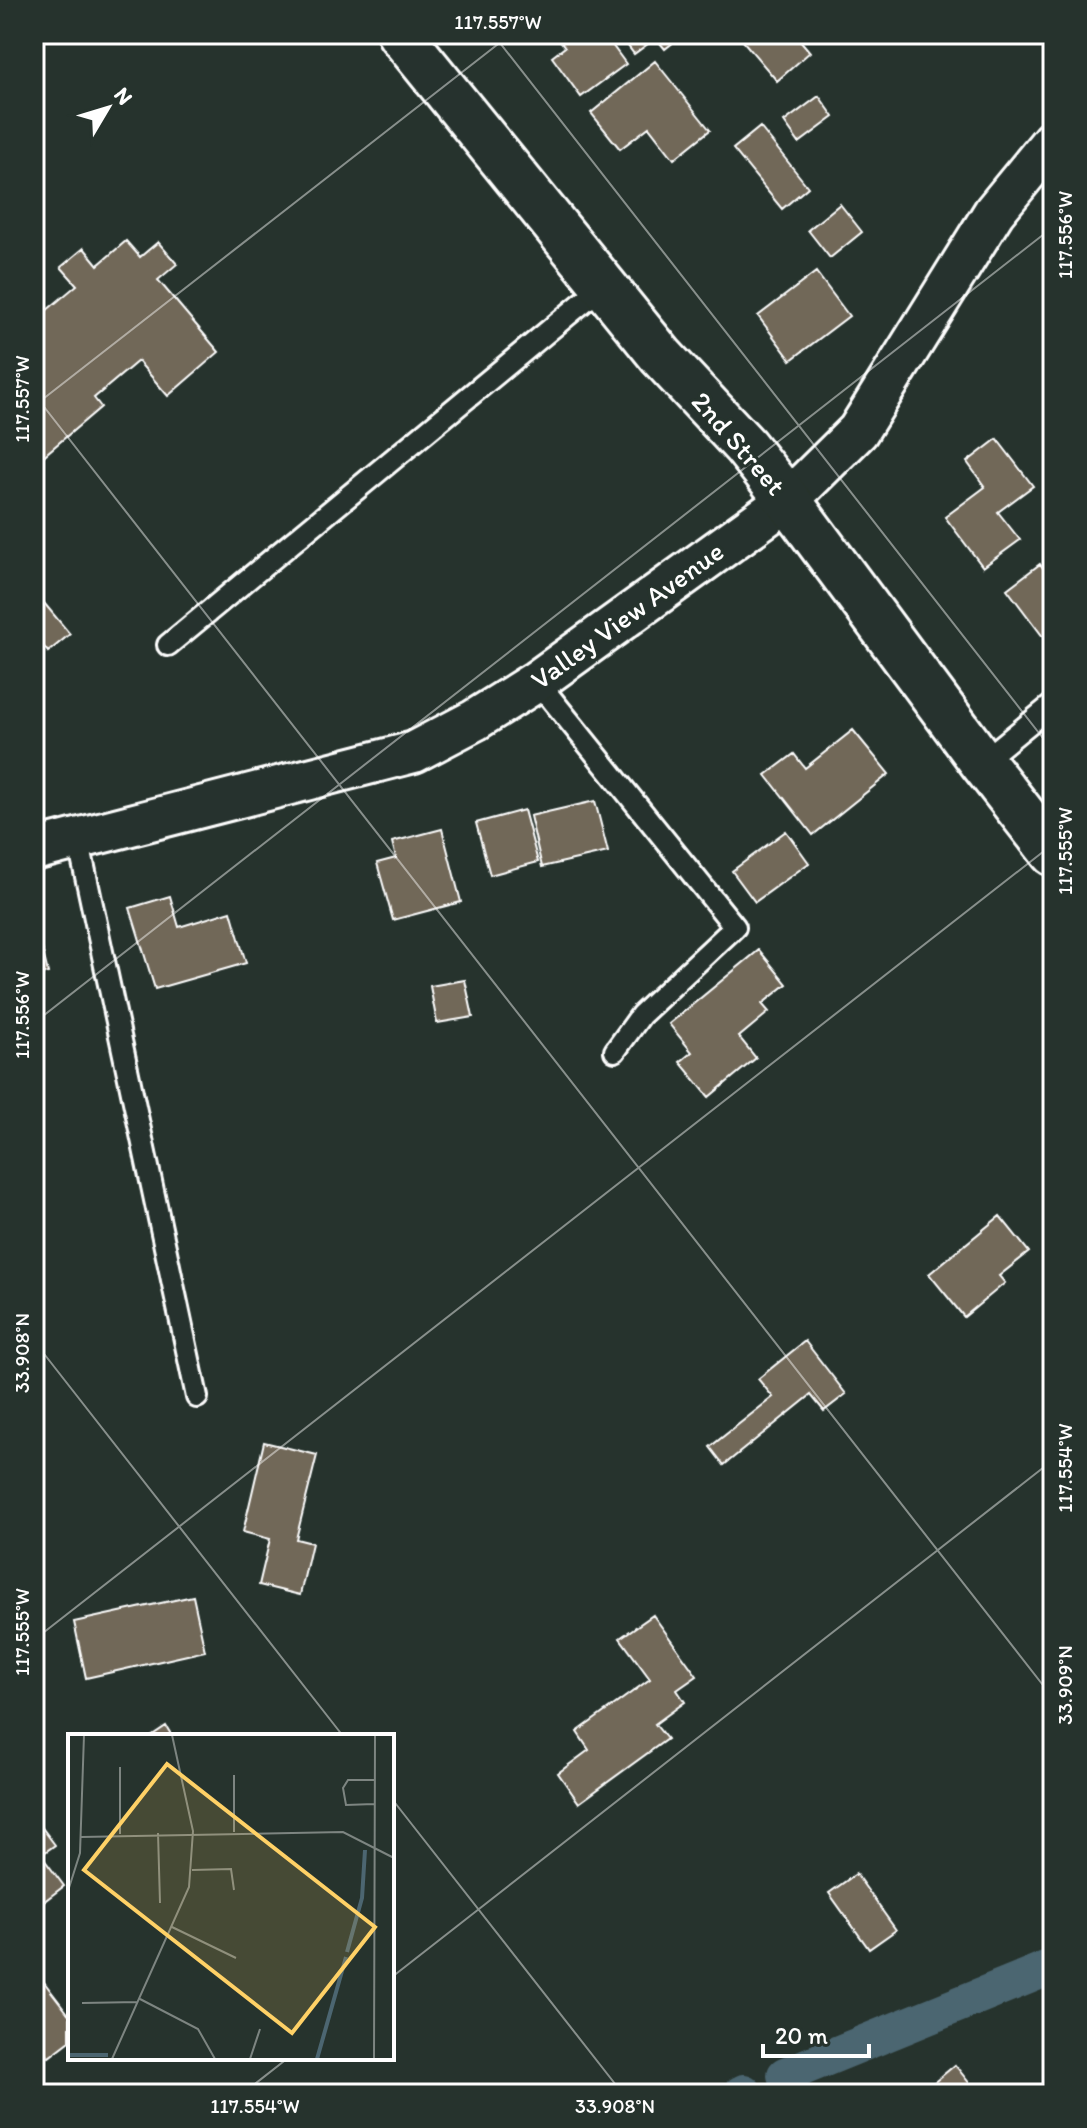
<svg xmlns="http://www.w3.org/2000/svg" width="1087" height="2128" viewBox="0 0 1087 2128" font-family="Itim,sans-serif">
<style>
.lines{fill:none;stroke-linecap:round;stroke-linejoin:round}
.canal{stroke:#4c6671;stroke-width:36}
.building{fill:#716859;stroke:#fff;stroke-width:2}
.service-casing{stroke:#fff;stroke-width:26}
.minor-casing{stroke:#fff;stroke-width:46}
.tertiary-casing{stroke:#fff;stroke-width:50}
.service{stroke:#26332d;stroke-width:20}
.minor{stroke:#26332d;stroke-width:40}
.tertiary{stroke:#26332d;stroke-width:44}
.ticks{fill:none;stroke:#fff;stroke-width:2;stroke-opacity:0.45}
.labels{text-anchor:middle;dominant-baseline:central;stroke-width:6;stroke-linejoin:round;paint-order:stroke}
.street-label{font-size:28px;fill:#fff;stroke:#26332d}
.inset-river{fill:none;stroke:#4c6671;stroke-width:4}
.inset-road{fill:none;stroke:#7d8581;stroke-width:2}
.view{fill:#ffd166;fill-opacity:0.15;stroke:#ffd166;stroke-width:4}
.inset-edge{fill:none;stroke:#fff;stroke-width:4}
.neatline{fill:none;stroke:#fff;stroke-width:3}
.ticks-label{font-size:20px;text-anchor:middle;fill:#fff}
</style>
<rect width="100%" height="100%" fill="#26332d"/>
<filter id="ink" filterUnits="userSpaceOnUse"><feTurbulence type="fractalNoise" baseFrequency=".0125" numOctaves="2"/><feDisplacementMap in="SourceGraphic" scale="16" xChannelSelector="R" yChannelSelector="G"/><feConvolveMatrix kernelMatrix="1 2 1 2 8 2 1 2 1" color-interpolation-filters="sRGB"/></filter>
<g filter="url(#ink)">
<g class="lines">
<!-- canal -->
<path class="canal" d="M785,2075L1053,1966
M740,2094L744,2092"/>
</g>
<!-- building -->
<path class="building" d="M555,34H604L626,64L581,97L552,57L565,47Z
M619,34H684L665,49L656,38L634,54Z
M737,34H795L810,52L777,81Z
M655,61L710,130L674,159L649,127L620,149L591,113Z
M819,96L834,117L799,143L784,122Z
M760,127L808,187L782,209L733,149Z
M840,204L862,232L830,258L808,230Z
M126,241L140,257L158,242L177,264L158,280L219,352L168,396L138,361L94,398L101,407L34,464V321L77,285L61,267L84,248L98,265Z
M816,272L849,316L791,360L758,316Z
M997,439L1033,486L998,512L1020,540L983,567L945,517L985,487L967,462Z
M1040,564L1053,581V650L1007,589Z
M34,591L70,634L48,652L34,635Z
M853,730L889,774L813,835L766,775L794,754L805,768Z
M595,801L608,852L542,867L530,816Z
M524,810L538,862L490,875L476,823Z
M442,829L461,902L393,920L377,863L396,858L392,842Z
M786,831L809,863L755,902L732,871Z
M170,896L179,927L231,911L246,963L155,989L130,908Z
M34,927H37L48,973L34,976Z
M759,950L787,984L762,1004L769,1012L739,1037L756,1058L709,1097L680,1062L692,1052L669,1024Z
M465,980L473,1017L437,1023L430,986Z
M1000,1216L1029,1252L999,1276L1005,1283L964,1317L929,1274Z
M805,1341L846,1394L824,1411L811,1395L724,1465L710,1447L773,1397L758,1379Z
M264,1442L317,1455L296,1539L312,1543L300,1595L259,1585L270,1539L243,1532Z
M193,1596L205,1651L86,1678L74,1622Z
M653,1615L697,1676L677,1690L685,1702L655,1724L667,1739L579,1803L558,1773L589,1750L577,1732L650,1679L620,1638Z
M166,1726L172,1736H151Z
M34,1817L55,1845L41,1855L64,1886L34,1909Z
M856,1874L896,1930L869,1949L829,1893Z
M34,1969L70,2016V2041L49,2057L34,2037Z
M955,2065L978,2094H912L928,2082L931,2085Z"/>
<g class="lines">
<defs>
<path id="service" d="M168,645L604,285
M537,681L735,927L641,1015L615,1051
M982,762L1053,704
M78,839L197,1397"/>
<path id="minor" d="M34,850L414,752L475,720L537,681L788,500L858,431L994,212L1053,140"/>
<path id="tertiary" d="M400,34L661,356L745,446L788,500L982,762L1053,853"/>
</defs>
<!-- service casing -->
<use href="#service" class="service-casing"/>
<!-- minor casing -->
<use href="#minor" class="minor-casing"/>
<!-- tertiary casing -->
<use href="#tertiary" class="tertiary-casing"/>
<!-- service -->
<use href="#service" class="service"/>
<!-- minor -->
<use href="#minor" class="minor"/>
<!-- tertiary -->
<use href="#tertiary" class="tertiary"/>
</g>
</g>
<!-- ticks -->
<path class="ticks" d="M493,34L1053,751M34,394L1053,1698M34,406L511,34M34,1023L1053,227M34,1341L343,1736M34,1640L1053,844M392,1799L623,2094M392,1977L1053,1460M242,2094L288,2058M1031,2094L1053,2077"/>
<g class="labels">
<!-- street labels -->
<g class="street-label">
<text transform="translate(739 443) rotate(49)">2nd Street</text>
<text transform="translate(627 615) rotate(-36)">Valley View Avenue</text>
</g>
</g>
<!-- overview -->
<g transform="translate(68 1734)">
<rect width="326" height="326" fill="#26332d"/>
<path class="inset-river" d="M279,218L294,164L297,116M0,321H40M249,325L278,223"/>
<path class="inset-road" d="M306,70L278,71L275,54L280,46H306M166,98V41M90,99L92,169M52,100V33M13,103L275,98L326,124M124,136L163,135L166,156M0,157L12,119L16,1M104,193L168,224M72,265L130,295L147,325M14,269L70,268M44,325L121,153L125,97L104,1M182,325L192,295M306,325L307,1"/>
<path class="view" d="M99,30L307,193L224,299L16,136Z"/>
<rect width="326" height="326" class="inset-edge"/>
</g>
<!-- margin -->
<rect width="1087" height="2128" fill="none" stroke="#26332d" stroke-width="88"/>
<!-- north arrow -->
<g transform="translate(108 108) rotate(52)" stroke="#26332d" stroke-width="6" paint-order="stroke">
<path d="M0-6L14 30L0 20L-14 30Z" fill="#ffffff"/>
<text y="-12" font-size="22" font-weight="bold" text-anchor="middle" fill="#ffffff">N</text>
</g>
<!-- scale -->
<path d="M763 2044v12h106v-12" fill="none" stroke="#ffffff" stroke-width="4"/>
<text x="775" y="2044" font-size="24" fill="#ffffff" stroke="#26332d" stroke-width="6" paint-order="stroke">20 m</text>
<rect x="44" y="44" width="999" height="2040" class="neatline"/>
<g class="ticks-label">
<text x="498" y="29">117.557°W</text>
<text transform="translate(1065 235) rotate(-90)" y="7">117.556°W</text>
<text transform="translate(22 399) rotate(-90)" y="7">117.557°W</text>
<text transform="translate(1065 851) rotate(-90)" y="7">117.555°W</text>
<text transform="translate(22 1015) rotate(-90)" y="7">117.556°W</text>
<text transform="translate(22 1353) rotate(-90)" y="7">33.908°N</text>
<text transform="translate(1065 1468) rotate(-90)" y="7">117.554°W</text>
<text transform="translate(22 1632) rotate(-90)" y="7">117.555°W</text>
<text transform="translate(1065 1685) rotate(-90)" y="7">33.909°N</text>
<text x="255" y="2113">117.554°W</text>
<text x="615" y="2113">33.908°N</text>
</g>
</svg>
